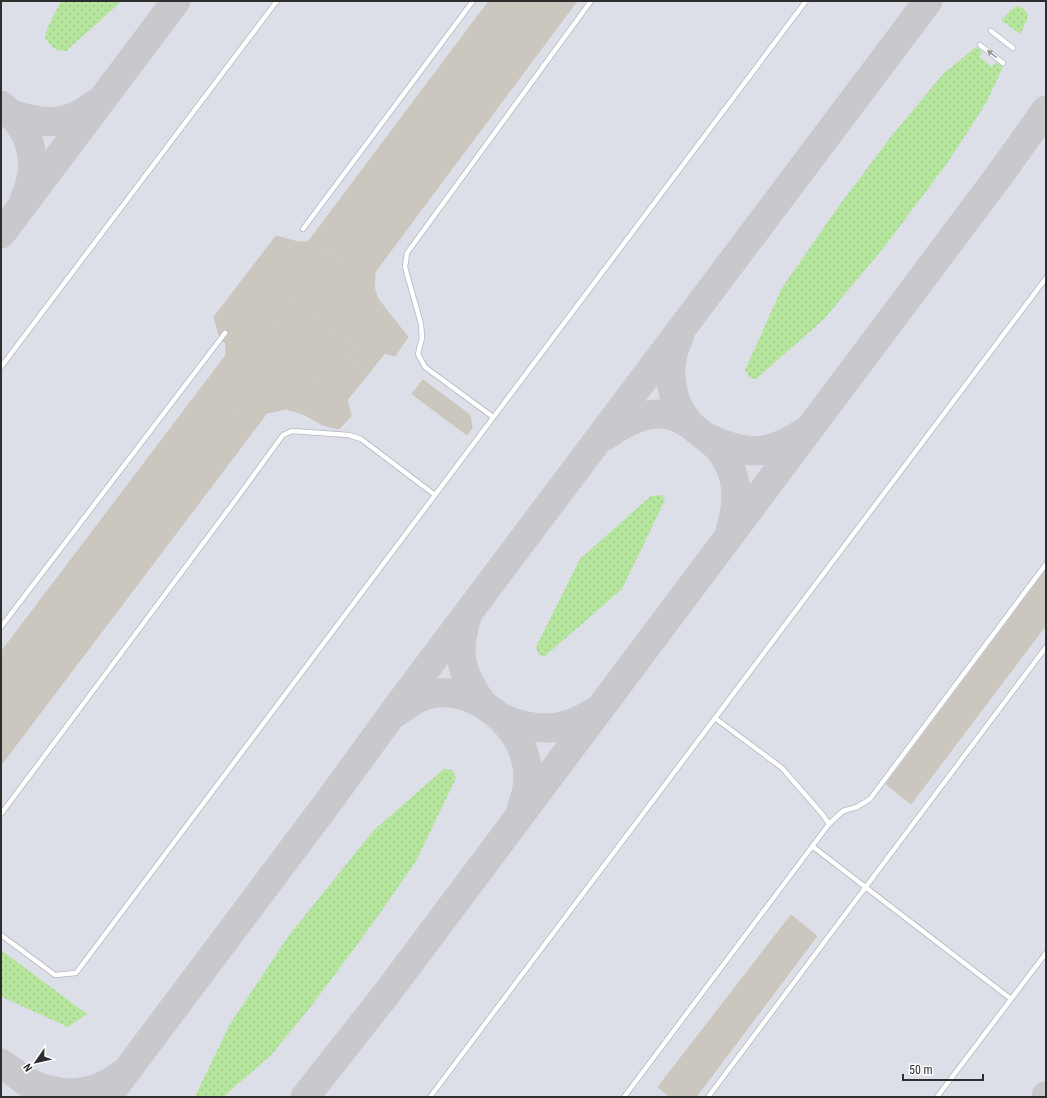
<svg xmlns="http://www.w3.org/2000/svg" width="1047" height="1098" viewBox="0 0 1047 1098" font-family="'Roboto Condensed',sans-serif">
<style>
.airport{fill:#dcdee8}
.green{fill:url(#green-dots)}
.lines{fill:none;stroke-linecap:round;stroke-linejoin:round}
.taxiway{stroke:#c9c8cc;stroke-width:29}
.building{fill:#cbc7bf;stroke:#cbc5ba}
.lane-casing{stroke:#b4b7c1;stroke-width:6}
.path{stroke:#c9c9c9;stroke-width:2;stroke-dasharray:3 2;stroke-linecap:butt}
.lane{stroke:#fff;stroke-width:4.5}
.oneway{fill:#969696}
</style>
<defs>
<pattern id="green-dots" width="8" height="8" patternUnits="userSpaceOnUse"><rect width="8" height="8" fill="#b6e59e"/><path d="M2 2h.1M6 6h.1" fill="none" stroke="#9dc588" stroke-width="1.8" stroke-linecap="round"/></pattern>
</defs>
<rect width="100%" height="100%" fill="#efe9e1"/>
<!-- airport -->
<path class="airport" d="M1,1H1046V1097H1Z"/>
<!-- green -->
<path class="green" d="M61,1H122L66,51C56,51 50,47 45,37L47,29Z
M1018,6L1024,9L1028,14L1027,20L1020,34L1001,20L1013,8Z
M976,47L982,52L979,57L992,67L996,62L1003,67L986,103L948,162L885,246L824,319L756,379L749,377L745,370L782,288L836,210L890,138L943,74Z
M662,495L665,500L622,589L545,656L539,655L536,647L580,559L651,496Z
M444,769L452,770L456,778L416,861L368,930L309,1009L271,1055L223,1097H195L229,1026L290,934L374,830Z
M1,950L87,1014L68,1027L2,997Z"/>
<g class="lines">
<!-- taxiway -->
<path class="taxiway" d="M1,105C31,129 41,162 25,197
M12,114C43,125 68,126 95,104
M1,234L176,1
M679,338C665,365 669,401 690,424C700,435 715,441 723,454C740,479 738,504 730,531
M605,436C625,422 649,409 673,416C679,418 685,422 691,425
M708,438C747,456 768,456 804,432
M467,617C456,652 460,671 481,702
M397,712C410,703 422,694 438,693C458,691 475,698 491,710C524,735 537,771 521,809
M502,718C537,733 565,732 597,710
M1,1063L39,1091
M24,1080C56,1098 93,1098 122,1074
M107,1097L329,801L398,706L928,1
M305,1097L387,993L1001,173L1046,110
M1046,1097V1096"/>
</g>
<!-- building -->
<path class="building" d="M489,1H577L375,272L374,287L378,299L408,337L395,356L385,353L347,400L351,416L339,429L323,425L303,414L286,409L267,413L1,765V652L226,355V344L223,341L228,335L229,332L227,330L224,329L219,335L214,317L276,236L298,242H308Z
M423,380L470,415L472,428L467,435L412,394Z
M1046,570V625L911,804L886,784Z
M791,915L817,936L696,1097H670L658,1087Z"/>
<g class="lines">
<defs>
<path id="lane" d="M991,31L1013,48
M980,45L1003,63
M303,229L473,1
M1,367L277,1
M493,417L425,367L418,354L422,338L421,324L405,267L407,253L591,1
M1,627L225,333
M715,718L782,768L823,815L829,824
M1,814L240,494L283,435L292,431L349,435L361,439L435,495
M812,846L1011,999
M1,935L55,975L76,973L806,1
M430,1097L1046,278
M624,1097L829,824L843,811L857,807L870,799L1046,564
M708,1097L1046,647
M937,1097L1046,953"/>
</defs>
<!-- lane casing -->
<use href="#lane" class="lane-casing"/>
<!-- path -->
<path class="path" d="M323,249L333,257
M334,254L341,259
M290,293L294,306
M310,314L320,322
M269,323L280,322
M331,332L335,328
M339,339L343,333
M347,340L357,349
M287,346L291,350
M344,355L349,359
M357,363L363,368
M319,364L324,358
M349,370L352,373
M311,376L320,383
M237,411L244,417
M211,434L216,428"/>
<!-- lane -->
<use href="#lane" class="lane"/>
</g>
<!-- one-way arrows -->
<defs><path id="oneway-solid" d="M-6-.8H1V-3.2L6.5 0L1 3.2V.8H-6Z"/></defs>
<use class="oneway" href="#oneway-solid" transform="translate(992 54) rotate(-143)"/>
<!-- border -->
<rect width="1047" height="1098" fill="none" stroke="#2e2e2e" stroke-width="4"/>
<!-- north arrow -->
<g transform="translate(36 1062) rotate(236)" stroke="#ffffff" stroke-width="3" paint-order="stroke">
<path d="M0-3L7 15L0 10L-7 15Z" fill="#2e2e2e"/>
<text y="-6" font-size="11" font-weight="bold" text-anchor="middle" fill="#2e2e2e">N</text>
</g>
<!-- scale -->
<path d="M903 1074v6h80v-6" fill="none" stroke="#2e2e2e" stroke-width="2"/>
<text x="909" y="1074" font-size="12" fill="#2e2e2e" stroke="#ffffff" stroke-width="3" paint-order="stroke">50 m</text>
</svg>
